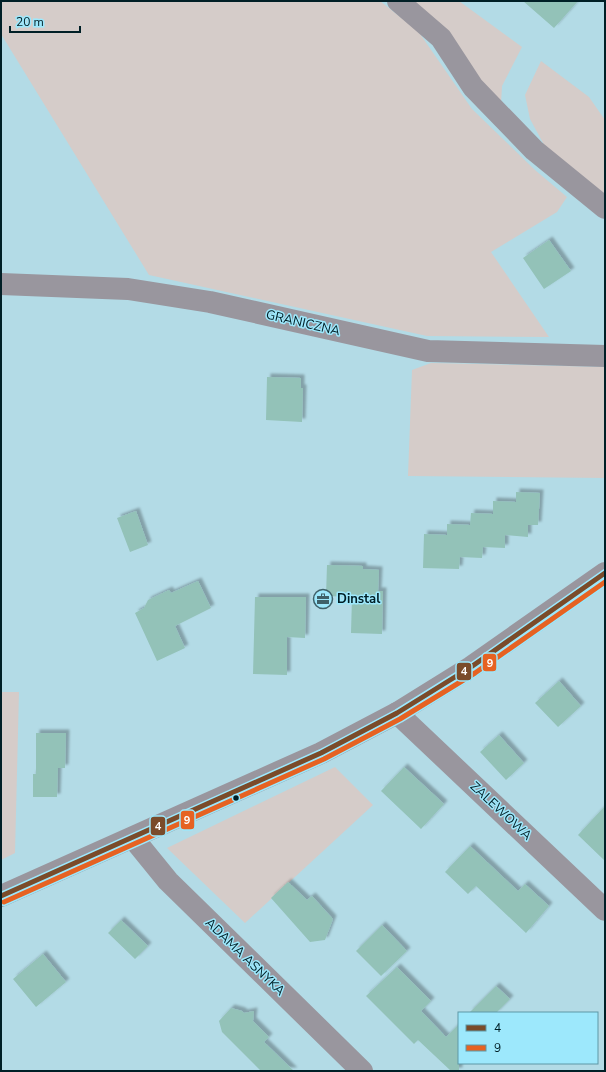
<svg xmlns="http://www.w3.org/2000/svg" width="606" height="1072" viewBox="0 0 606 1072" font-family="'Nunito Sans',sans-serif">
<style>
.green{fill:#d5ccc9}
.building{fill:#93c2b8;filter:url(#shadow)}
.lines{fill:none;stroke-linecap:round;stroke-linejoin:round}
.minor{stroke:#99969e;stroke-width:22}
.tertiary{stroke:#99969e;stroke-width:22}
.bus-1-casing{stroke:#9de8fc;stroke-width:8}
.bus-2-casing{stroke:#9de8fc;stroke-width:8}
.bus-1{stroke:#7a4b2a;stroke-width:5}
.bus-2{stroke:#e66222;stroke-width:5}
.bus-dot{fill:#001f26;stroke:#9de8fc;stroke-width:1.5}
.labels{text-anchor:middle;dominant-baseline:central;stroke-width:3;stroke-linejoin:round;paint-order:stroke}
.street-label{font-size:13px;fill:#001f26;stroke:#9de8fc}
.poi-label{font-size:13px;font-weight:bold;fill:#001f26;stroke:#9de8fc;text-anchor:start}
.line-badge{stroke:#9de8fc;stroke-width:1.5}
.badge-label{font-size:11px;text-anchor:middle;font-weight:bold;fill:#fff}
</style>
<defs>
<filter id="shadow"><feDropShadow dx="3.5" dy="-3.5" stdDeviation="1" flood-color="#0004"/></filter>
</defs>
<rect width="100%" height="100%" fill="#b3dbe6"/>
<!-- green -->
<path class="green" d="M1,1H380L418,31L472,109L535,170L567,197L557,212L491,252L549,337L427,336L149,275L1,34Z
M410,1H459L522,47L502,86L501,104Z
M541,61L589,97L605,120V196L548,152L530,119L525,95Z
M431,363L605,367V478L408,476L412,370Z
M1,692H19L15,853L1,860Z
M335,767L373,805L245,923L167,848Z"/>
<!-- building -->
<path class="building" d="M523,1H578L554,28Z
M549,240L571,271L544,289L523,258Z
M267,377L301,378V388H303L302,422L266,420Z
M516,492L540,493L538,525H528V537L505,535V548L483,547L482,558L460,557L459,569L423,568L424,534L447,535V524L470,525L471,513L493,514V501L516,502Z
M136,511L148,545L130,552L117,518Z
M327,565L363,566V569L379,570L378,591H383L382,634L351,633L352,597L326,596Z
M198,581L211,608L175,626L185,648L157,661L135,613L144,608L148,600L169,590L171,593Z
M255,597H306L305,638L287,637V675L253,674Z
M559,681L581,706L558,727L535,703Z
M36,733H66L65,768H58L57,797H33V774H36Z
M499,735L524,763L506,780L480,752Z
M404,767L444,804L421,829L381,791Z
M605,806V861L578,835Z
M470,846L518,891L525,884L549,906L526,933L476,886L468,894L445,872Z
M288,882L307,900L312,896L333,919L325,940L310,942L271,898Z
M121,920L148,946L135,959L108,933Z
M382,925L407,951L381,976L356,951Z
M43,954L66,982L36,1007L13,979Z
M397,967L431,1001L421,1011L446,1037L459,1024V1071H451L418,1040L414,1044L366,996Z
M496,986L510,999L496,1013H469Z
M231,1008L242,1011L244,1013L254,1011L253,1021L269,1037L264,1042L294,1071H261L222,1032L219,1021Z"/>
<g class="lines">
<!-- minor -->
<path class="minor" d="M398,1L441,38L473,87L534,150L605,208
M1,284L128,289L210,302L428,351L605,356
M397,713L605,910
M133,838L168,881L362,1071"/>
<!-- tertiary -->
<path class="tertiary" d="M1,896L321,753L397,713L471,667L605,573"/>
<defs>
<path id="bus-1" d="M1,896L321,753L397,713L471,667L605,573"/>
<path id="bus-2" d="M4,902L324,759L400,719L475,673L605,582"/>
</defs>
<!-- bus-1 casing -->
<use href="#bus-1" class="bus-1-casing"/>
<!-- bus-2 casing -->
<use href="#bus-2" class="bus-2-casing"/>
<!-- bus-1 -->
<use href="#bus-1" class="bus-1"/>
<!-- bus-2 -->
<use href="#bus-2" class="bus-2"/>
</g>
<!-- icons -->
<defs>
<symbol id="office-ring" viewBox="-11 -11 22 22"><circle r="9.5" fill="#9de8fc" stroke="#3f6169" stroke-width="1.5"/><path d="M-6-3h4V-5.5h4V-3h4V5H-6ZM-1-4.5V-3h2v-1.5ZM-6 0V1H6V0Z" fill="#3f6169"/></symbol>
</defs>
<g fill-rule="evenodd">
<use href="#office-ring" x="312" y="588" width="22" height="22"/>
</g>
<!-- markers -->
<circle class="bus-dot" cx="236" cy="798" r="3.5"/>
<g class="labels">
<!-- street labels -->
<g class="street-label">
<text transform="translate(303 323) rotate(13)">GRANICZNA</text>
<text transform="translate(501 811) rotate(43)">ZALEWOWA</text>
<text transform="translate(245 957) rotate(44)">ADAMA ASNYKA</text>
</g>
<!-- poi labels -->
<g class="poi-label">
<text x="337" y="599">Dinstal</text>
</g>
</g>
<g class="line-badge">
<rect x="482" y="653" width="15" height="19" rx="4" fill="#e66222"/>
<rect x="456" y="662" width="16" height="19" rx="4" fill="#7a4b2a"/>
<rect x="180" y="810" width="15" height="20" rx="4" fill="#e66222"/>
<rect x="150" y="816" width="16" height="20" rx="4" fill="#7a4b2a"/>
</g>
<g class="badge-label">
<text x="490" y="667">9</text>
<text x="464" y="675">4</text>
<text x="187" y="824">9</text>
<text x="158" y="830">4</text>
</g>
<!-- border -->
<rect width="606" height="1072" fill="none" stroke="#001f26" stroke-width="4"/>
<!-- legend -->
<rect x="458" y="1012" width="140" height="52" fill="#9de8fc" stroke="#5e98a6"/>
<rect x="466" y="1025" width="20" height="6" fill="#7a4b2a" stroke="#5e98a6"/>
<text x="494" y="1032" font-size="12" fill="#001f26">4</text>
<rect x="466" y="1045" width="20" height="6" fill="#e66222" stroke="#5e98a6"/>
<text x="494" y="1052" font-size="12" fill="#001f26">9</text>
<!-- scale -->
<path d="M10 26v6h70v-6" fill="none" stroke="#001f26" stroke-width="2"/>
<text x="16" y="26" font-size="12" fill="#001f26" stroke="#9de8fc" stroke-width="3" paint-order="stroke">20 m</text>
</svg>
